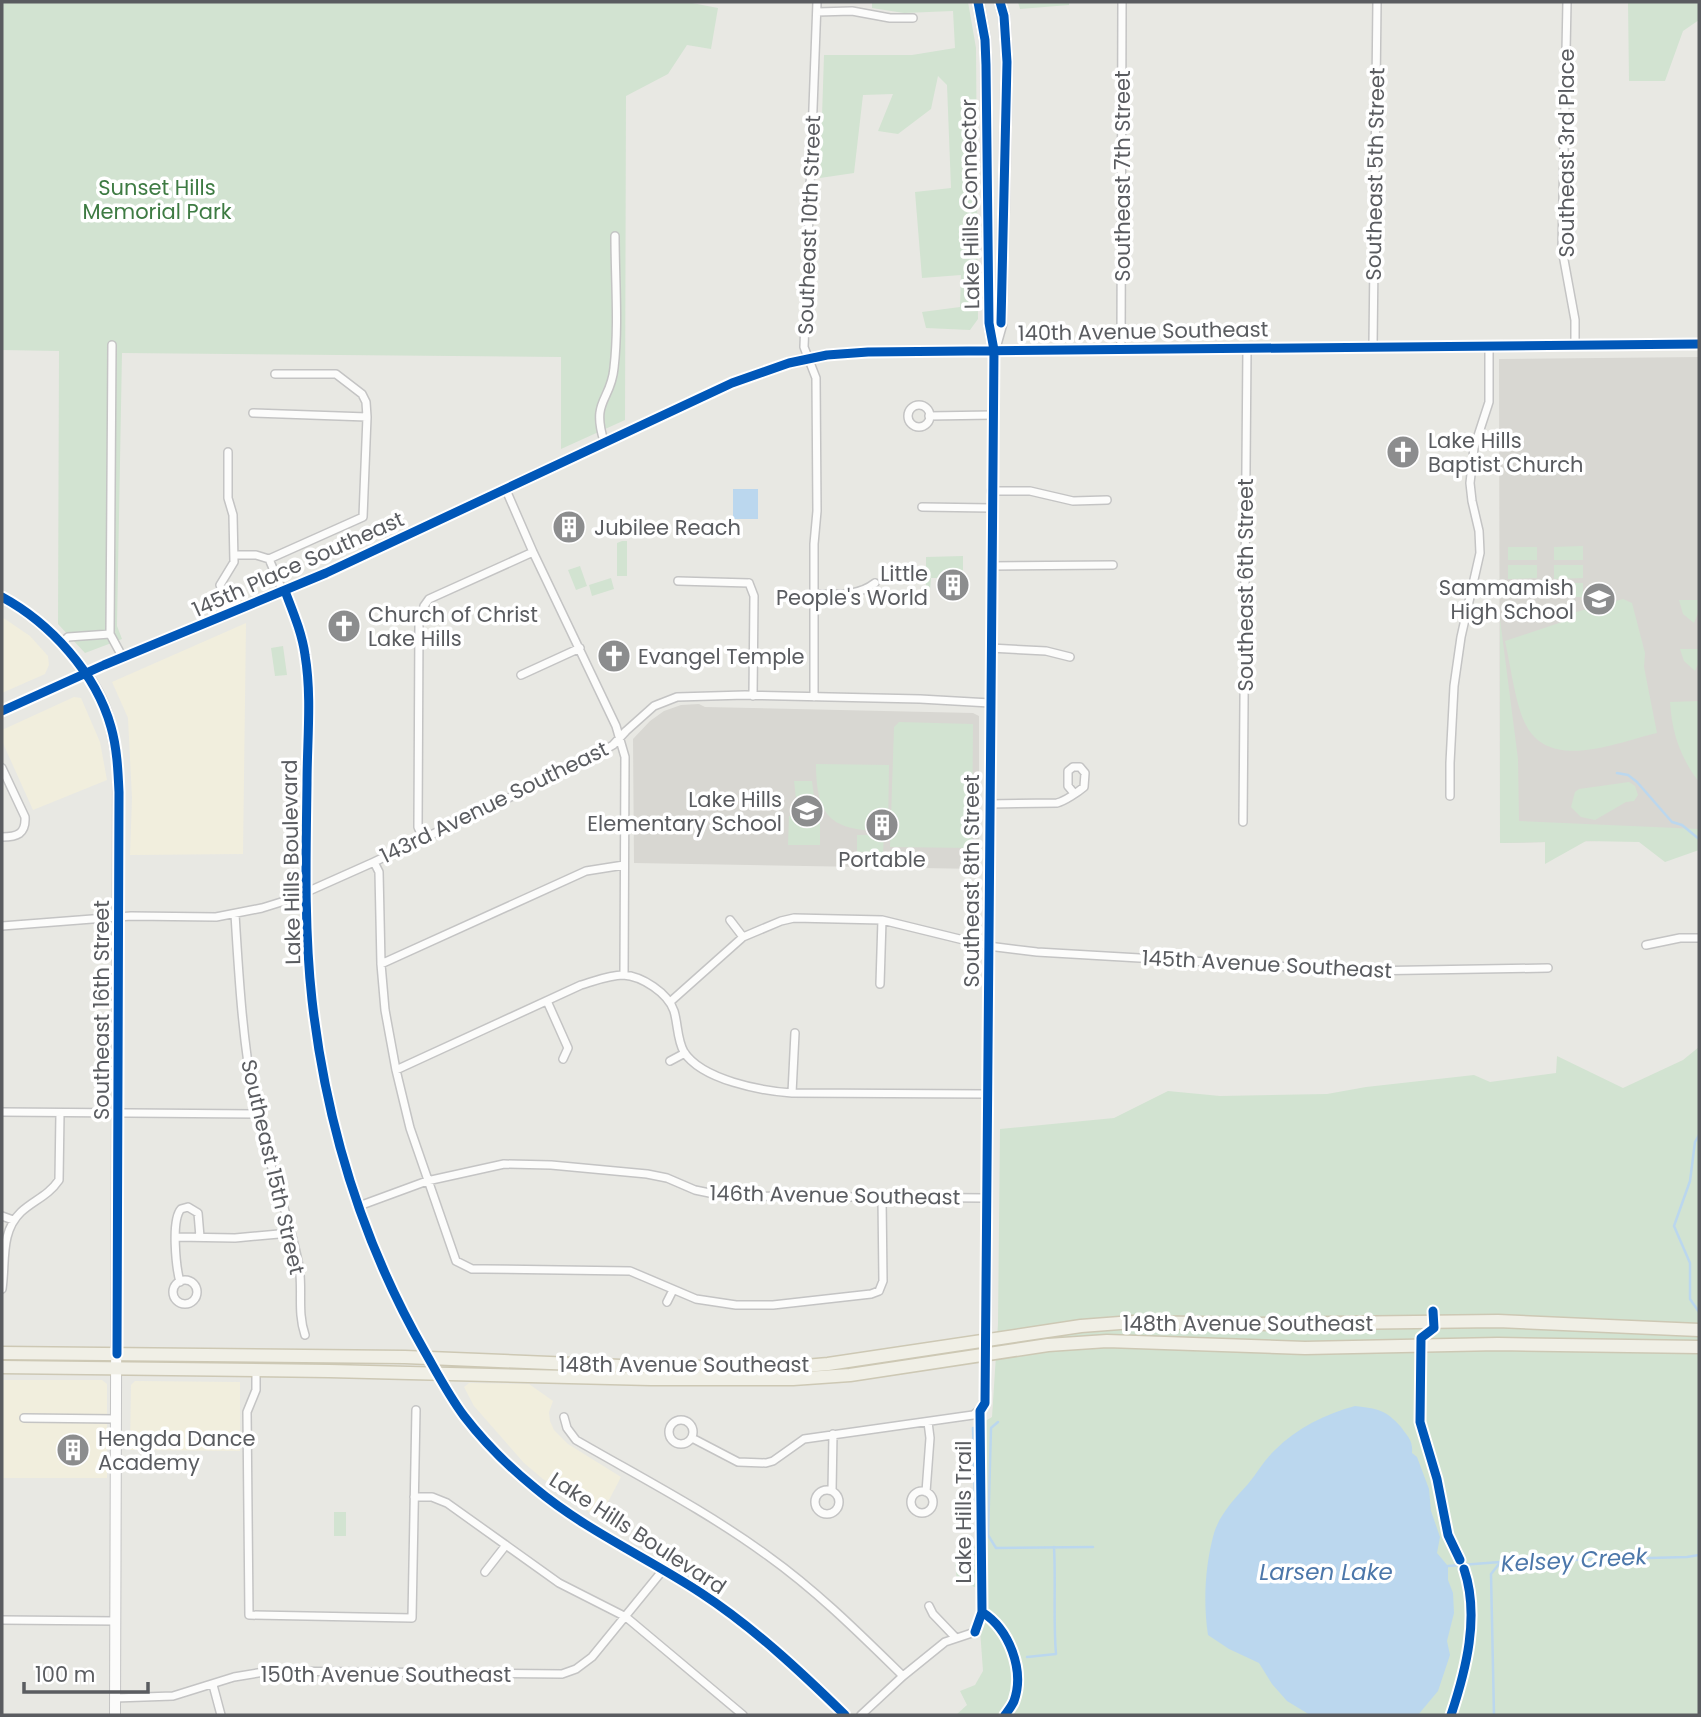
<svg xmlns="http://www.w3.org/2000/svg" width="1701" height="1717" viewBox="0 0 1701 1717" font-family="Poppins,sans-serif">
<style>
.commercial{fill:#f1eedd}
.education{fill:#d8d7d2}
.green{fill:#d2e3d1}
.water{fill:#bbd7ee}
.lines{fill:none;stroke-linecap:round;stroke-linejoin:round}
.stream{stroke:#bbd7ee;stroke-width:2.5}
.minor-casing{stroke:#c4c4c4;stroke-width:10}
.tertiary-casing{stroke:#c4c4c4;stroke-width:12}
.secondary-casing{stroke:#c4c4c4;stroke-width:13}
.primary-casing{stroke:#cdc8b4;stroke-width:15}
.minor{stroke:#fcfcfb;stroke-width:7}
.tertiary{stroke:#fcfcfb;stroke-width:10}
.secondary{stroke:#fcfcfb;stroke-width:10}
.primary{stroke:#f0efe6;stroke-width:12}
.cycleway-casing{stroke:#fff;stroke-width:13}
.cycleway{stroke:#0057b8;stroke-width:9}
.labels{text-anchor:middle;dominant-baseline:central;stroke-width:7;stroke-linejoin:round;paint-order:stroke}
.street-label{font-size:21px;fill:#5a5c60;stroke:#fff}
.park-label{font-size:21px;fill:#3e7b43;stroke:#fff}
.poi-label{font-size:21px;fill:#5a5c60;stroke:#fff;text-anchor:start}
.water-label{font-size:23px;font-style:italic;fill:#4c77aa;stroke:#fff}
</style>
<rect width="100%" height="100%" fill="#e8e8e3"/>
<!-- commercial -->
<path class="commercial" d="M2,617L30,636L48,656L49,665L45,674L2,693Z
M246,623L243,854L130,855L132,798L128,718L112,682Z
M74,697L81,698L100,742L107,780L33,810L2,741V730Z
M2,1380H102L107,1384V1478H2Z
M135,1381L240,1382V1451L130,1450L131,1385Z
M469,1383L529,1384L553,1401L549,1412L550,1421L554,1430L568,1444L621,1477L599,1519L543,1479L524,1463L474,1406L464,1387Z"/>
<!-- education -->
<path class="education" d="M1699,357V839L1500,843L1499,359Z
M699,704L705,707L973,713L979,716V869L634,863L633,739L650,721L664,711L681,705Z"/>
<!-- green -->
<path class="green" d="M2,2H687L718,8L711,49L687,45L668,74L626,96L625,420L561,449V357L122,353L117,626L122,639L85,653L58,624L59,351L2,350Z
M872,2H968L976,48L978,319L970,330L926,328L922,312L960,307L961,275L922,278L915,192L951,188L947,85L938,76L931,109L898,134L878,131L893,94L863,95L854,173L820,178L824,55H912L955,48L953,11L904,13L872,8Z
M1018,2H1069V5L1020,9Z
M1628,2H1699V20L1683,31L1665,81H1629Z
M622,541H627V576H617V543Z
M1583,546V560H1554V547Z
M1508,547H1537V560H1508Z
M963,556V573H942V578H931L930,590H926V557Z
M1508,565H1537V578L1508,579Z
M1554,565H1583V578L1554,579Z
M580,566L587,586L576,590L568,570Z
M611,578L614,589L592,596L589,585Z
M1508,583H1537V597H1508Z
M1554,583H1583V597H1554Z
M1623,599L1632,603L1645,653L1644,667L1657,733C1617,742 1547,774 1524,721C1515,701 1510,663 1505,641L1565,621L1576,612Z
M1679,600H1699V611L1694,623L1683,614Z
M1500,619L1518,759L1519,821L1699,829V850L1665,862L1639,842L1586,841L1545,864V842L1500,843Z
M283,646L287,675L275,676L271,648Z
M1680,649H1699V662L1695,671L1684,661Z
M1699,701V782C1680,757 1672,733 1670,702Z
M899,722L973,724L972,848L890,847L894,727Z
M816,764L889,765L888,831C835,831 816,821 816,764Z
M794,781H812L816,812H802L797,807Z
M1629,782L1635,786L1638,795L1634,801L1626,802L1595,820L1581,817L1571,807L1575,792L1579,789Z
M789,816L820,817V845H788Z
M857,835H884L883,853L857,852Z
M1699,1047V1715H956L967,1705L960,1691L975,1685L983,1671L977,1588L957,1580L955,1564L964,1550L977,1546V1426L992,1417L998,1324L1000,1129L1114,1118L1168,1091L1220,1096L1327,1094L1366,1087L1474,1075L1490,1082L1556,1073L1557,1056L1623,1088L1683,1060Z
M334,1512H346V1536H334Z"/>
<!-- water -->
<path class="water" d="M733,489H758V519H733Z
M1355,1406C1378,1409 1385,1409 1401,1427C1408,1437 1413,1440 1412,1453L1417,1457L1429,1489L1431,1511L1440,1537L1437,1553L1448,1566V1580L1453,1593L1454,1613L1447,1641L1450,1655L1438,1691L1418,1715H1310L1287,1701L1272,1684L1259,1663L1229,1649L1208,1635C1203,1602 1205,1566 1214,1533C1220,1514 1235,1498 1248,1484C1257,1473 1264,1460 1275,1450C1297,1428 1325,1414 1355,1406Z"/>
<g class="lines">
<!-- stream -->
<path class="stream" d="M1617,773L1628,775L1637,782L1672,822L1682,825L1699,839
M1699,1135L1695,1142L1690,1181L1674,1226L1690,1263V1299L1699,1312
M998,1422L991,1428L988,1535L996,1548L1093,1547
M973,1428L975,1501
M1448,1566L1500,1562L1687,1557L1699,1555V1529
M1027,1657L1056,1654C1053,1619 1056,1583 1054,1547
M1494,1715L1491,1574L1499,1564"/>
<defs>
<path id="minor" d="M1567,2L1562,249L1575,320V344
M817,12L852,11L890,18H913
M1373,346L1377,2
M1121,349L1122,2
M275,374H336L362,394L366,402L367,417L363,517L269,559L283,592
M908 416a11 11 0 1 1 22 0a11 11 0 1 1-22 0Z
M253,413L367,417
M929,416L993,415
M604,441C591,400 611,401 614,368C619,325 615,279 615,236
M228,452V498L233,515L234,562L220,585L231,613
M506,490L533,552L616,726L625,757L624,975
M991,491H1030L1073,501L1107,500
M922,507L991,508
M234,555H256L269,559
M991,566L1113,565
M678,581L749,583
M749,583L754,596L753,696
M814,594C836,594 857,597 875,583
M110,634L112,345
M61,644L68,637L110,634L123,658
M990,648L1046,651L1070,657
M521,675L580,648
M814,697V544L817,511L816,378L804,347L817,2
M2,768L25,817C26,834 17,837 2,837
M1450,796V763L1454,686L1461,637L1480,553L1479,531L1472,501L1470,483L1474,448L1489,402V345
M989,804L1057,803C1065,801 1078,792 1084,787L1085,773L1080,767H1073L1068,771V786L1073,792
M1243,822L1247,348
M423,838L418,827L419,624L424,606L429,599L533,552
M374,862L379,872L381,964L385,1010L396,1070L410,1128L456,1261L472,1269H484L630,1271L696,1299L736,1305H773L871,1294L879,1291
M235,914C239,981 243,1046 256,1111C268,1163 289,1214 299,1266C303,1289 297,1312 305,1335
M730,920L743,937
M2,926L131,916L216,917L262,908L291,899L374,862L582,763L613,745L626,731L654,706L677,697L745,695L920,699L990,703
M1646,945L1680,938H1699
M381,964L586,871L624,865
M880,984L882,920
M547,1001L568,1048L563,1059
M670,1002L743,937L781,921L794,918L882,920L988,946L1037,952L1361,971L1548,968
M670,1061L685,1053
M396,1070L581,985C595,981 609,975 623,975C642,976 668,993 674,1011C678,1024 677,1040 684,1052C702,1080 762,1091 792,1093L987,1094
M792,1093L795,1033
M2,1112L257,1114
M359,1206L427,1181L504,1164L551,1165L647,1174L667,1178L695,1190L724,1196L986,1198
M2,1216L13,1220
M176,1237L235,1238L290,1233
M173 1292a12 12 0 1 1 24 0a12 12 0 1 1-24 0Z
M180,1282C176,1267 171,1220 181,1209L188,1207L198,1213L200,1237
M2,1289C6,1262 0,1232 21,1212C34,1200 48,1196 59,1180L60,1113
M879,1291L883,1281L882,1198
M667,1302L673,1290
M256,1370V1390L247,1412L249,1615L412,1618L416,1410
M564,1417L567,1428L576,1440C640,1477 708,1512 768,1556C817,1591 860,1634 903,1676
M24,1418L116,1419
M669 1432a12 12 0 1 1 24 0a12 12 0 1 1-24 0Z
M692,1438L738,1462L766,1463L773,1461L804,1439L973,1415C992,1404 986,1373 986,1354
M815 1502a12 12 0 1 1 24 0a12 12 0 1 1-24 0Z
M832,1491L833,1434
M911 1502a11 11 0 1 1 22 0a11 11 0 1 1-22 0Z
M926,1492L930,1438L928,1422
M414,1497H432L447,1503L559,1583L626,1617L743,1715
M485,1572L506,1545
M929,1606L933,1614L955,1637
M2,1620L116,1621
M213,1685L221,1715
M115,1698L173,1696L234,1677L270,1671L562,1674L576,1669L592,1657L663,1570
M861,1715L903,1676L945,1642L975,1632"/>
<path id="tertiary" d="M285,591C293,612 302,633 305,655C312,697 307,741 307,784C306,856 304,928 312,1000C326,1123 363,1244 425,1352C437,1373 449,1396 464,1416C484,1442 509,1467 535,1488C585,1530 646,1557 701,1593C753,1627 800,1671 845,1715
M2,597C42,619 86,662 104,705C112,726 115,747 118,768L115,1715
M2,711L104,665L326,573L732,383L789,363L827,355L868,352L1699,344
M986,1342L994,350"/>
<path id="secondary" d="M978,2L985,40L986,65L989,323L993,344
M994,350L1001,325L1007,62L1004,16L1000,2"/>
<path id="primary" d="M2,1353L405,1357L621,1366L782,1368L828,1364L1081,1326L1133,1322L1257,1324L1498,1321L1699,1330
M2,1367L329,1371L651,1379H793L850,1375L1048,1345L1107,1341L1305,1348L1498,1344L1699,1347"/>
</defs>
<!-- minor casing -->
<use href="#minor" class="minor-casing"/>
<!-- tertiary casing -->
<use href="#tertiary" class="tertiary-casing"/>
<!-- secondary casing -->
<use href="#secondary" class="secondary-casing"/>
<!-- primary casing -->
<use href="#primary" class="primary-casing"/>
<!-- minor -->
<use href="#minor" class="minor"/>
<!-- tertiary -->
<use href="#tertiary" class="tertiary"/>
<!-- secondary -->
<use href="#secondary" class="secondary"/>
<!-- primary -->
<use href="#primary" class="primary"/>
<defs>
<path id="cycleway" d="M1000,2L1004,16L1007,62L1001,323
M285,591C293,612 302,633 305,655C312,697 307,741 307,784C306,856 304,928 312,1000C326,1123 363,1244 425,1352C437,1373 449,1396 464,1416C484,1442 509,1467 535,1488C585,1530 646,1557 701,1593C753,1627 800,1671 845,1715
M2,597C50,623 96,673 111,727C117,748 118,770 119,792L117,1354
M2,711L104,665L326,573L732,383L789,363L827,355L868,352L1699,344
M1433,1311L1434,1328L1421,1338L1420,1422L1437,1479L1448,1535L1460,1560
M982,1612C1009,1629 1025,1670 1014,1701C1012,1706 1008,1711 1005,1715
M975,1632L982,1612L980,1411L985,1403L994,350L989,323L986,65L985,40L978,2
M1451,1715C1466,1670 1480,1616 1464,1569"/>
</defs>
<!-- cycleway casing -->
<use href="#cycleway" class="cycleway-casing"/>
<!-- cycleway -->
<use href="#cycleway" class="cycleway"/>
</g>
<!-- icons -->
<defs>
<symbol id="church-disc" viewBox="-11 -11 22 22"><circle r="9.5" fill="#8c8d8e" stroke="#fff"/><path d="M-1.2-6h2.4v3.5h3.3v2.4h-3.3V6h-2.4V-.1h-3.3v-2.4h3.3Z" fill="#fff"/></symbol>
<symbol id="building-disc" viewBox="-11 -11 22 22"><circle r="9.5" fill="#8c8d8e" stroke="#fff"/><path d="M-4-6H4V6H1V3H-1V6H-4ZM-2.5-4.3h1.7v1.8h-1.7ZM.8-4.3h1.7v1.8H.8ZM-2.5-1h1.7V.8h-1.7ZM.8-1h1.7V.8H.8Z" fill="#fff"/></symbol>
<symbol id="school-disc" viewBox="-11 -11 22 22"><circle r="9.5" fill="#8c8d8e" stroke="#fff"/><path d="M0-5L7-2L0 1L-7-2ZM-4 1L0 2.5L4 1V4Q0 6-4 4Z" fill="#fff"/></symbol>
</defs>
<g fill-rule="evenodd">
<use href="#church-disc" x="1384" y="433" width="38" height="38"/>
<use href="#building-disc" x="550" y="508" width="38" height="38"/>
<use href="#building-disc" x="934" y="566" width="38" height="38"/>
<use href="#school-disc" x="1580" y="580" width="38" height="38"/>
<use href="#church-disc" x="325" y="607" width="38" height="38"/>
<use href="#church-disc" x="595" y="637" width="38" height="38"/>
<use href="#school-disc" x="788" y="792" width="38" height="38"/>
<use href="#building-disc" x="863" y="806" width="38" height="38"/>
<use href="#building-disc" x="54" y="1431" width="38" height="38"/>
</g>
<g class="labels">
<!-- street labels -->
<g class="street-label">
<text transform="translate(1566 153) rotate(-90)">Southeast 3rd Place</text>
<text transform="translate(1375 174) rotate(-89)">Southeast 5th Street</text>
<text transform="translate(1122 176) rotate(-90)">Southeast 7th Street</text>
<text transform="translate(970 204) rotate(-91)">Lake Hills Connector</text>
<text transform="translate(809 225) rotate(-88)">Southeast 10th Street</text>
<text transform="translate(1143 331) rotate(-1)">140th Avenue Southeast</text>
<text transform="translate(298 564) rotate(-24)">145th Place Southeast</text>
<text transform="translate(1245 585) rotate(-90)">Southeast 6th Street</text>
<text transform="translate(494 802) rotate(-26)">143rd Avenue Southeast</text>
<text transform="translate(291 862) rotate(-91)">Lake Hills Boulevard</text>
<text transform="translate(971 881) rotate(-90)">Southeast 8th Street</text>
<text transform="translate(1267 964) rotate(3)">145th Avenue Southeast</text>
<text transform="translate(101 1010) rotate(-90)">Southeast 16th Street</text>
<text transform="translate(273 1167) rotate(77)">Southeast 15th Street</text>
<text transform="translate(835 1195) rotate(1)">146th Avenue Southeast</text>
<text x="1248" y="1323">148th Avenue Southeast</text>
<text x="684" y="1364">148th Avenue Southeast</text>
<text transform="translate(963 1512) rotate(-90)">Lake Hills Trail</text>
<text transform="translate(638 1533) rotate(33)">Lake Hills Boulevard</text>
<text x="386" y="1674">150th Avenue Southeast</text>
</g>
<!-- park labels -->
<g class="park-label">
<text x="157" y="187">Sunset Hills<tspan x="157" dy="24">Memorial Park</tspan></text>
</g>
<!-- poi labels -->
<g class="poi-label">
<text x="1428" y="440">Lake Hills<tspan x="1428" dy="24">Baptist Church</tspan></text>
<text x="594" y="527">Jubilee Reach</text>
<text x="928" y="573" text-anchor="end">Little<tspan x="928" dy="24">People's World</tspan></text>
<text x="1574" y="587" text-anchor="end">Sammamish<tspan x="1574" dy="24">High School</tspan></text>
<text x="368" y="614">Church of Christ<tspan x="368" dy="24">Lake Hills</tspan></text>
<text x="638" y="656">Evangel Temple</text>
<text x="782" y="799" text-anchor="end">Lake Hills<tspan x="782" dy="24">Elementary School</tspan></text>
<text x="882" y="859" text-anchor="middle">Portable</text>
<text x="98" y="1438">Hengda Dance<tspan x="98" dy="24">Academy</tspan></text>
</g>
<!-- water labels -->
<g class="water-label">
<text transform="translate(1574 1560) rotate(-3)">Kelsey Creek</text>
<text x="1326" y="1572">Larsen Lake</text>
</g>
</g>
<!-- border -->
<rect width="1701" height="1717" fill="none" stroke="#5a5c60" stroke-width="7"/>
<!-- scale -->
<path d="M24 1682v10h124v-10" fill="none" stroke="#5a5c60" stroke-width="3.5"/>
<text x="35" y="1682" font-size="21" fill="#5a5c60" stroke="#ffffff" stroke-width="5" paint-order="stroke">100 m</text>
</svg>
